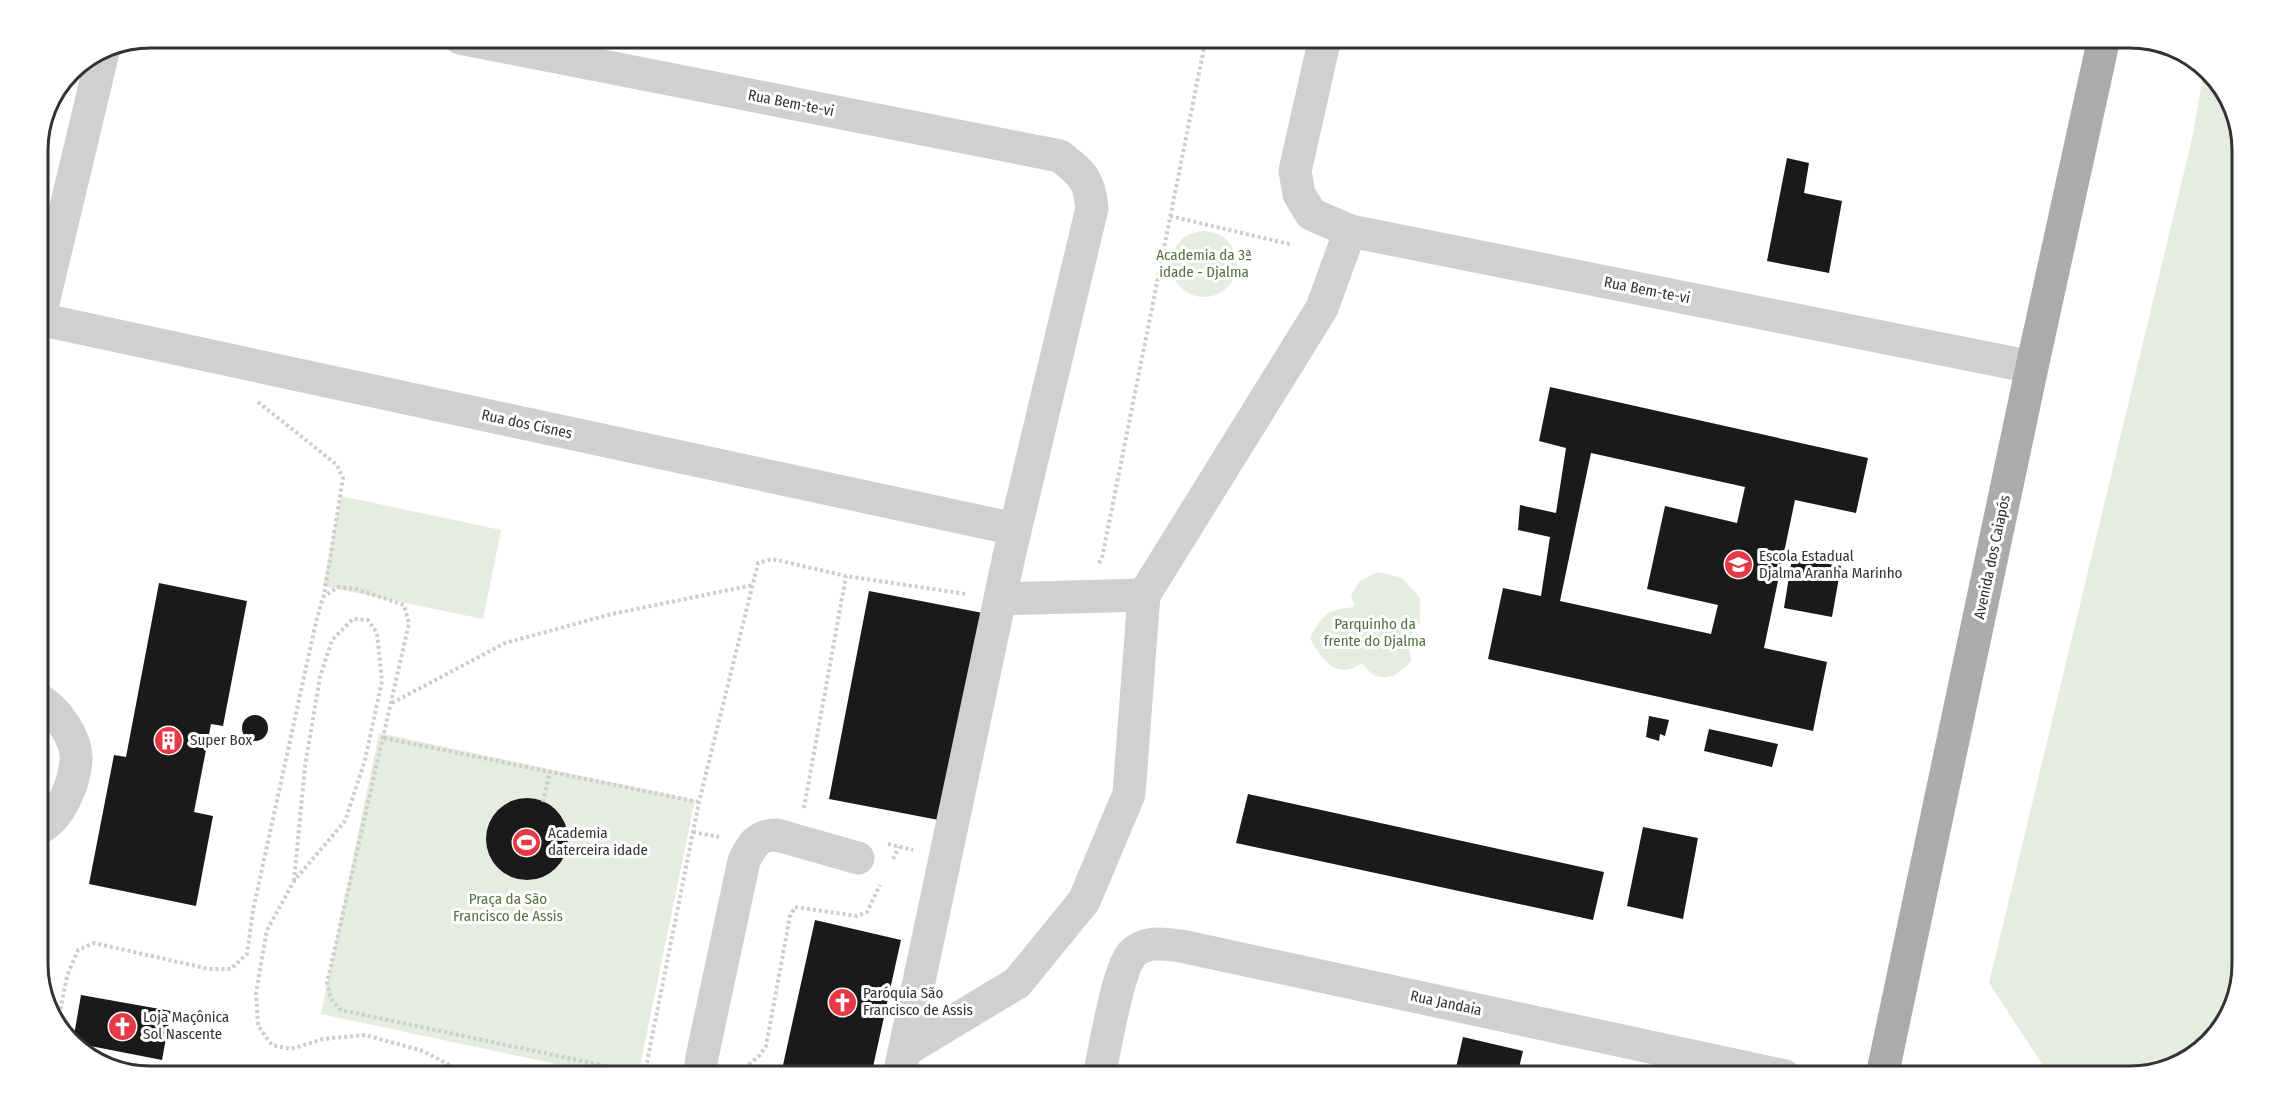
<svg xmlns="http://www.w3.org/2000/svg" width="2280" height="1114" viewBox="0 0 2280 1114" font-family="'Fira Sans Condensed',sans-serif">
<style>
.green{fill:#e6ecdf}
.building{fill:#1a1a1a;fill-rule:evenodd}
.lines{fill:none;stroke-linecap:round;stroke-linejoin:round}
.path{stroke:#cdcdcd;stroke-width:4;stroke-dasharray:3 3;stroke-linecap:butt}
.minor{stroke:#d0d0d0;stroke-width:33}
.major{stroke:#ababab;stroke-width:33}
.labels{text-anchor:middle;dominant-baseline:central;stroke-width:6;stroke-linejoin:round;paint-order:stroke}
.street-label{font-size:15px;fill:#333;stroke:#fff}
.park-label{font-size:15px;fill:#56703f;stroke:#fff}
.poi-label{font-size:15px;fill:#333;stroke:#fff;text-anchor:start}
.rim{fill:none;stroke:#333;stroke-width:3}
</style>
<rect width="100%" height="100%" fill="#fff"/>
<!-- green -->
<path class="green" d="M2204,71L2224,88L2242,143V964L2231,1014L2192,1058L2131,1076H2050L1989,983L2192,139Z
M1171 264a33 33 0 1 1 66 0a33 33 0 1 1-66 0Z
M341,496L501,530L483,619L323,586Z
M1378,572L1402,578L1420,598V622L1408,639L1411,661C1395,679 1378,686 1362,663C1336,681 1322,660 1310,638C1324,613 1326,610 1355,607L1351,595L1360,581Z
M379,733L695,800L638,1076H612L321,1014Z"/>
<!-- building -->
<path class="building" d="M1787,158L1809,163L1804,193L1842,201L1829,273L1767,261Z
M1550,387L1868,458L1856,513L1795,500L1764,648L1827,662L1813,731L1488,659L1503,588L1541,596L1550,537L1518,530L1520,505L1556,513L1566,448L1539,441ZM1591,453L1745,487L1737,523L1665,506L1647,589L1718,605L1711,634L1560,601Z
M1792,558L1841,566L1832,617L1784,608Z
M159,583L247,601L223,726L211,724L194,812L213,816L196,906L89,884L114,755L126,757Z
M869,591L983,613L944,821L829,799Z
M242 728a13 13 0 1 1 26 0a13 13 0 1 1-26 0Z
M1649,716L1669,720L1665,736L1660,734L1659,741L1646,737Z
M1709,729L1778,744L1772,767L1704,751Z
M1248,794L1604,872L1593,920L1236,843Z
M486 839a41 41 0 1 1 82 0a41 41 0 1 1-82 0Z
M1643,827L1698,838L1683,919L1627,906Z
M815,920L901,940L871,1076H836L783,1065Z
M81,995L171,1011L162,1060L75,1043L73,1041Z
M1463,1037L1523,1051L1517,1076H1454Z"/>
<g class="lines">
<!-- path -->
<path class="path" d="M1170,216L1293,245
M258,402L337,465L343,478L324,596
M1099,563L1102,558L1206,38
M392,703L505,643L612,614L753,585
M384,738L699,802
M543,802L550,771
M804,808L846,576
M693,832L719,837
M888,844L913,850
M893,859L899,847
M294,881L305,766L320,677L332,640L353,619L368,620L377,633L382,681L365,760L345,821L294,881L267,930L256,993L258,1026L272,1045L291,1049L323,1039L365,1035L423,1051L470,1076
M57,1027L67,976L78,950L94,943L209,969H231L247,954L253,910L316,622L323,597L338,587L356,589L404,605L409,623L327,983L331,999L341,1010L629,1071L640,1070L647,1062L699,802L758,563L772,559L846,576L966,594
M735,1076L760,1055L766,1046L790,916L795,907L857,916L867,912L880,885"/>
<!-- minor -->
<path class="minor" d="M460,38L1060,156C1082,174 1089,178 1092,208L1009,556L899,1076
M1325,38L1295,171L1299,194L1311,214L1350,231L2032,367
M39,319L1015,529
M38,324L104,48
M1000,599L1144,595L1322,308L1350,231
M38,699C56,709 78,739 76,761C74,784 60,819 38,829
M904,1051L1017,983L1084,901L1129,794L1144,595
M700,1076L702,1057L744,861C752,844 758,835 777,835L858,858
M1099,1076C1105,1051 1117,971 1132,954C1145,940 1165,944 1181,946L1785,1076"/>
<!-- major -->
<path class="major" d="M1882,1076L2032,367L2104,38"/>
</g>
<!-- icons -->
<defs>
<symbol id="school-disc" viewBox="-11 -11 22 22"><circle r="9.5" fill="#e63946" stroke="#fff"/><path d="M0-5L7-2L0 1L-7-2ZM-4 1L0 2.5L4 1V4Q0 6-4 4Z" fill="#fff"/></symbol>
<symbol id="building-disc" viewBox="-11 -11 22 22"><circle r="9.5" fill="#e63946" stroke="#fff"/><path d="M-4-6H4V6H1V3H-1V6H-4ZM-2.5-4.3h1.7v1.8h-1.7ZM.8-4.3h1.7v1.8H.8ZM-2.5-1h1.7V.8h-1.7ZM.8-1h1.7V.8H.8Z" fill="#fff"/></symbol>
<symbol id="stadium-disc" viewBox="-11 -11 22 22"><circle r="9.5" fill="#e63946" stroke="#fff"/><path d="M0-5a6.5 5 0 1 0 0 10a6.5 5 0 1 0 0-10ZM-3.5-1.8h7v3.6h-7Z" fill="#fff"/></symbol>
<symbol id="church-disc" viewBox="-11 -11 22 22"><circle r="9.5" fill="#e63946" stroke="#fff"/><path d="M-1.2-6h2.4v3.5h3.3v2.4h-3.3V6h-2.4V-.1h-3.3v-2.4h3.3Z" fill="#fff"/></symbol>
</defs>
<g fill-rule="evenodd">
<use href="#school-disc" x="1722" y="548" width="33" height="33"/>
<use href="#building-disc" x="152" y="724" width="33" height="33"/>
<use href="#stadium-disc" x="510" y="826" width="33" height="33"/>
<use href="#church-disc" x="826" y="986" width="33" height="33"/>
<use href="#church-disc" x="106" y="1010" width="33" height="33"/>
</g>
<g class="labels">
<!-- street labels -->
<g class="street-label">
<text transform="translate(791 103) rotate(11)">Rua Bem-te-vi</text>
<text transform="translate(1647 290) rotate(11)">Rua Bem-te-vi</text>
<text transform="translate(527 424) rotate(12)">Rua dos Cisnes</text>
<text transform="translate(1992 557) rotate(-78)">Avenida dos Caiapós</text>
<text transform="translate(1446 1003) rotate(12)">Rua Jandaia</text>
</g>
<!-- park labels -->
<g class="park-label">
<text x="1204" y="255">Academia da 3ª<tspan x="1204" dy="17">idade - Djalma</tspan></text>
<text x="1375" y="624">Parquinho da<tspan x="1375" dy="17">frente do Djalma</tspan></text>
<text x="508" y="899">Praça da São<tspan x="508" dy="17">Francisco de Assis</tspan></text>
</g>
<!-- poi labels -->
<g class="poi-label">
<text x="1759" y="556">Escola Estadual<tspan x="1759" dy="17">Djalma Aranha Marinho</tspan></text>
<text x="190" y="740">Super Box</text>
<text x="548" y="833">Academia<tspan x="548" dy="17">daterceira idade</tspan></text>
<text x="863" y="993">Paróquia São<tspan x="863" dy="17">Francisco de Assis</tspan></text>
<text x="143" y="1017">Loja Maçônica<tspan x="143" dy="17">Sol Nascente</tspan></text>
</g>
</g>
<!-- crop -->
<path d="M0 0H2280V1114H0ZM150 48H2130A102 102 0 0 1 2232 150V964A102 102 0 0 1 2130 1066H150A102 102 0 0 1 48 964V150A102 102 0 0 1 150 48Z" fill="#fff" fill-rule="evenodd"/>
<path class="rim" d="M150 48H2130A102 102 0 0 1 2232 150V964A102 102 0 0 1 2130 1066H150A102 102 0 0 1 48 964V150A102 102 0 0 1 150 48Z"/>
</svg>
